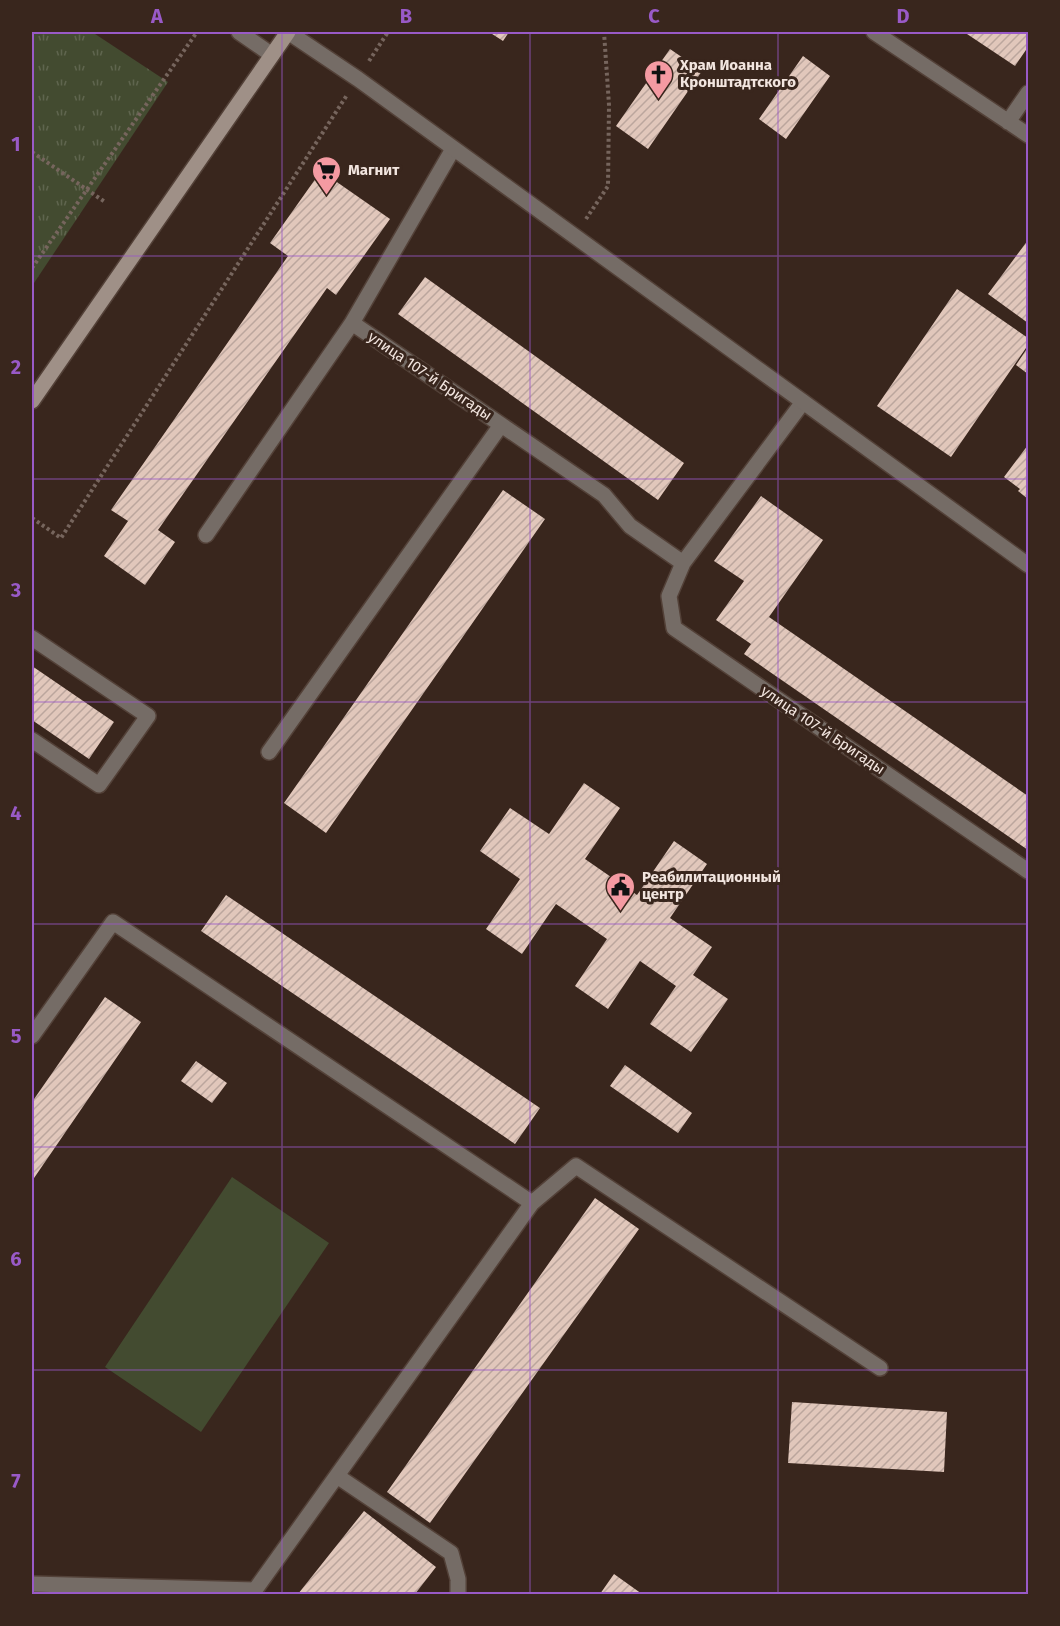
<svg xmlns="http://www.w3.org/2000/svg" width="1060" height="1626" viewBox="0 0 1060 1626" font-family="'Fira Sans',sans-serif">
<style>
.park{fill:url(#park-tufts)}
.garden{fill:#434b30}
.building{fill:url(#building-hatch)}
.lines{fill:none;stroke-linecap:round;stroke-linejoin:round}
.lane-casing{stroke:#534138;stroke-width:18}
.street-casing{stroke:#534138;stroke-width:18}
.secondary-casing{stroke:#534138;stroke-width:18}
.path{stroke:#76655d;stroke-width:4;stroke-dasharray:3 3;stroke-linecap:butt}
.lane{stroke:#756c66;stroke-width:15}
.street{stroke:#756c66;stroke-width:15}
.secondary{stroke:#9f9087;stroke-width:15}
.grid{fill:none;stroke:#995ac7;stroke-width:1.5;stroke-opacity:0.55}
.labels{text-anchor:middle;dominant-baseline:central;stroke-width:6;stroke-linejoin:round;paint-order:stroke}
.poi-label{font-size:15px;font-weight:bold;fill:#f2e5df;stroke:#39261d;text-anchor:start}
.street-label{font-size:15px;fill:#f2e5df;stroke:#39261d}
.neatline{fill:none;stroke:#995ac7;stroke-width:2}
.grid-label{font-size:20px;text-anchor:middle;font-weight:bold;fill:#995ac7}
</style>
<defs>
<pattern id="park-tufts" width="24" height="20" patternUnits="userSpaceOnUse" patternTransform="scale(1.5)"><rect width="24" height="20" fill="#434b30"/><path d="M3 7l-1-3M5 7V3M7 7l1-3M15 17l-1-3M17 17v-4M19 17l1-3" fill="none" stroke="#5f654e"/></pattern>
<pattern id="building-hatch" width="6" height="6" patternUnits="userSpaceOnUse" patternTransform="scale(1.5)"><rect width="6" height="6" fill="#e1c7bb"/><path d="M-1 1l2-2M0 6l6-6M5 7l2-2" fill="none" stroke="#bba69d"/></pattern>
</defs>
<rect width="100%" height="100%" fill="#39261d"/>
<!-- park -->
<path class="park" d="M32,32H92L168,82L32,286Z"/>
<!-- garden -->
<path class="garden" d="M232,1177L329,1243L201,1432L105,1367Z"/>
<!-- building -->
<path class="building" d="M489,32H509L503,41Z
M964,32H1028V47L1015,66Z
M670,49L702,71L648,149L616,126Z
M803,56L830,76L786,139L759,119Z
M321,171L390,219L336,295L327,288L158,530L175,542L145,585L104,556L128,521L111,510L288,256L270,243Z
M1028,240V323L988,294Z
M425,277L684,463L658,500L398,314Z
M957,289L1028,338V345L951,457L877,406Z
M1028,347V374L1016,365Z
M1028,445V499L1018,491L1020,489L1004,477Z
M503,490L545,519L326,833L284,803Z
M761,496L823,540L769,617L1028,796V850L744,654L751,644L716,620L744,581L714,561Z
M32,666L114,722L89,759L32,720Z
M584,783L620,808L585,859L637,895L674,841L707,864L670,918L712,947L693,975L728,999L691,1052L650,1024L676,986L640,961L608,1009L575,986L607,939L556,904L522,954L486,929L520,879L480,851L510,808L549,834Z
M226,895L540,1108L515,1144L201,931Z
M105,997L141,1022L32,1181V1102Z
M196,1061L227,1083L212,1103L181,1081Z
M625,1065L692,1113L678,1133L610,1086Z
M595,1198L639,1229L430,1523L387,1492Z
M792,1402L947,1412L944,1472L788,1463Z
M364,1511L436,1567L415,1594H298Z
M614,1574L642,1594H600Z"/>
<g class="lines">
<defs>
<path id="lane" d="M239,32L272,55
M874,32L1028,135
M1008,122L1028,93
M352,323L453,149
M803,402L683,563L669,596L674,628L1028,871
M206,535L352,323L604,495L630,526L683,563
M32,638L148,716L99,785L32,740
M269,752L501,425
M32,1036L113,922L532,1203
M337,1476L451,1553L458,1579V1594
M32,1584L255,1590L532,1203L576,1166L880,1368"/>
<path id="street" d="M288,32L358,79L1028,565"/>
<path id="secondary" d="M32,401L288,32"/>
</defs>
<!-- lane casing -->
<use href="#lane" class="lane-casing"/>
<!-- street casing -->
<use href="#street" class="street-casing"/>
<!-- secondary casing -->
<use href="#secondary" class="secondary-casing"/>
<!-- path -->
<path class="path" d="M369,61L388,32
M32,152L105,202
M586,219L608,186L609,105L604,32
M32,268L197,32
M32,518L61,538L347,95"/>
<!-- lane -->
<use href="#lane" class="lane"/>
<!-- street -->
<use href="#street" class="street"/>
<!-- secondary -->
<use href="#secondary" class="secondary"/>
</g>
<!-- grid -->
<path class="grid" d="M282,32V1594M530,32V1594M778,32V1594M32,256H1028M32,479H1028M32,702H1028M32,924H1028M32,1147H1028M32,1370H1028"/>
<!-- icons -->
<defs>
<symbol id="church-pin" viewBox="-11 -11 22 30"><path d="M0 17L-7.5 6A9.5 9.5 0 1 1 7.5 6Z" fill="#f49aa2" stroke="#39261d"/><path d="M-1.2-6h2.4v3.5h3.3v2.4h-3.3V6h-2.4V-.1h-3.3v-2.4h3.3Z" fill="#111"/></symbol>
<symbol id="supermarket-pin" viewBox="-11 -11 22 30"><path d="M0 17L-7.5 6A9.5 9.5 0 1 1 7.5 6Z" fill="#f49aa2" stroke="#39261d"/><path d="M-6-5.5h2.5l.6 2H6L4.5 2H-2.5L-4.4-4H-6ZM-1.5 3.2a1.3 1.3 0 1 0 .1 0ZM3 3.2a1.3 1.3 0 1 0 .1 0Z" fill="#111"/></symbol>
<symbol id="civic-pin" viewBox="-11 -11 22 30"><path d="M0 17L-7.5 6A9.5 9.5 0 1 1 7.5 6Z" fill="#f49aa2" stroke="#39261d"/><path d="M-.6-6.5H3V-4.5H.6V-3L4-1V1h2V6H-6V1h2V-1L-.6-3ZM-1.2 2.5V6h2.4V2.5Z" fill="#111"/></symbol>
</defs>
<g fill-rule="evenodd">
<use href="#church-pin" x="642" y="58" width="33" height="45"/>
<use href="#supermarket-pin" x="310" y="154" width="33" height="45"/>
<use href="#civic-pin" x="604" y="870" width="33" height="45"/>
</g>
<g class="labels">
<!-- poi labels -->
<g class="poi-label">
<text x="680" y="65">Храм Иоанна<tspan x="680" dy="17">Кронштадтского</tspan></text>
<text x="348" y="170">Магнит</text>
<text x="642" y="877">Реабилитационный<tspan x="642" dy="17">центр</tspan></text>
</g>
<!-- street labels -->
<g class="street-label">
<text transform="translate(430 376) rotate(34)">улица 107-й Бригады</text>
<text transform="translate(823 730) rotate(34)">улица 107-й Бригады</text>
</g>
</g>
<!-- border -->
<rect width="1060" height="1626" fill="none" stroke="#39261d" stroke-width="66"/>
<rect x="33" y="33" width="994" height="1560" class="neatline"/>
<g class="grid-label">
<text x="157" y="23">A</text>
<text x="406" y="23">B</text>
<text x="654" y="23">C</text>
<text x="903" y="23">D</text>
<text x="16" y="151">1</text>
<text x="16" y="374">2</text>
<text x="16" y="597">3</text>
<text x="16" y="820">4</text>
<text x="16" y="1043">5</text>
<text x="16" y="1266">6</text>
<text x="16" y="1488">7</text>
</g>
</svg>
